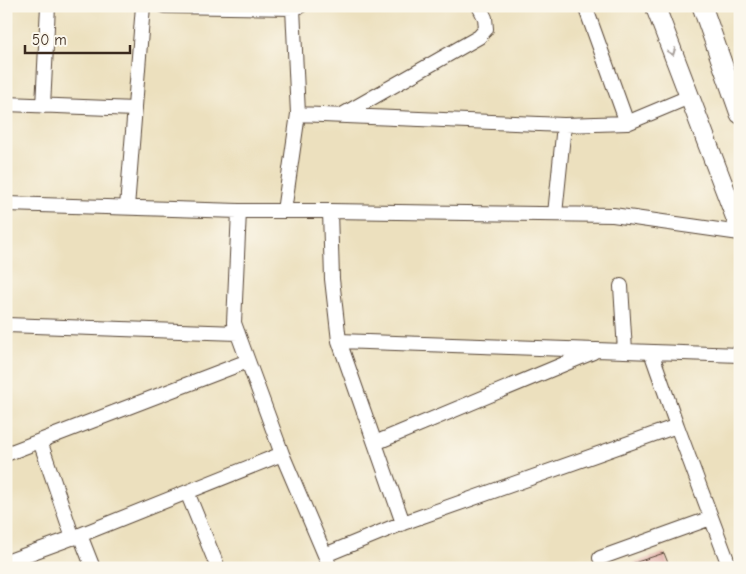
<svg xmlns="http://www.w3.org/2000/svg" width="746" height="574" viewBox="0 0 746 574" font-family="'Comic Neue',sans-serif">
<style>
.building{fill:#d89490}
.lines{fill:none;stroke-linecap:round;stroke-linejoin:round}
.street-casing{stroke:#564536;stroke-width:16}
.secondary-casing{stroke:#564536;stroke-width:21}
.street{stroke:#fff;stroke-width:14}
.secondary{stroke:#fff;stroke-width:19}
.oneway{stroke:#a79f9a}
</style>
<rect width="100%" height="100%" fill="#fbf7ec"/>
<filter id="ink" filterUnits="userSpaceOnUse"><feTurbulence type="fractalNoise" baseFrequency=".02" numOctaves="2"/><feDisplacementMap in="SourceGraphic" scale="10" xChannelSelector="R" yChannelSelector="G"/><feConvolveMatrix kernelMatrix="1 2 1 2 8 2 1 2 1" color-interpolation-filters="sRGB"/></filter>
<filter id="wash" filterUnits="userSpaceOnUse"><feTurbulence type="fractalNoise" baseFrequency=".0096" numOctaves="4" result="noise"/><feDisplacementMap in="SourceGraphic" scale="20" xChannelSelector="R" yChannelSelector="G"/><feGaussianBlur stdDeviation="1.12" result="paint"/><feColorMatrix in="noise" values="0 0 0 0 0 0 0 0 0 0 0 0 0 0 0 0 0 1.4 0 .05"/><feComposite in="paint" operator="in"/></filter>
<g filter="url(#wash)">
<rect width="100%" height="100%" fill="#ece0be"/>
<g id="blocks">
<!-- building -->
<path class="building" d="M664,553L670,568H636L634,563Z"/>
</g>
</g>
<g filter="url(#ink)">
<use href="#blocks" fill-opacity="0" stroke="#564536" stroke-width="1"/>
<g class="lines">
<defs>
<path id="street" d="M164,6L293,8
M585,6L627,123
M6,104L135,109
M43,106L48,6
M298,114L293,8L300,6
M342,115L479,37L486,29L485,18L479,6
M6,204L239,211
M127,207L143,6
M284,211L298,114L564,125
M330,211L613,215L740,233
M555,214L564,125L627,123L689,97
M621,286L625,351
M6,325L238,333
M677,426L730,568
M40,441L73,538
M375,443L593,352
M6,454L248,361
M282,454L234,323L239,211H330L332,279L339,341
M187,492L218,568
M403,523L677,426L651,352
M80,535L282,454L325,555
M600,558L711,518
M6,562L80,535L93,568
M330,568L325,555L403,523L339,341L740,355"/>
<path id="secondary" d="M655,6L740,229
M702,6L740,114"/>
</defs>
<!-- street casing -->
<use href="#street" class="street-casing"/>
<!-- secondary casing -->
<use href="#secondary" class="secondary-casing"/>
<!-- street -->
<use href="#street" class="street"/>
<!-- secondary -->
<use href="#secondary" class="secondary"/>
</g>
<!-- one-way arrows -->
<defs><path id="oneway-chevron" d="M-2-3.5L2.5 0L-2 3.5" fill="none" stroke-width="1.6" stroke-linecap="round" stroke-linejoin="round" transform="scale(1.25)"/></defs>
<use class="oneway" href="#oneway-chevron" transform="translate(672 52) rotate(69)"/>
</g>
<!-- margin -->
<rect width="746" height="574" fill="none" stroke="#fbf7ec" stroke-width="25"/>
<!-- scale -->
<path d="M25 45v8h105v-8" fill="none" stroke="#3b2a1e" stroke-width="2.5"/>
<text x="32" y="45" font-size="15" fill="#3b2a1e" stroke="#fbf7ec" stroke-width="4" paint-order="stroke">50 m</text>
</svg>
